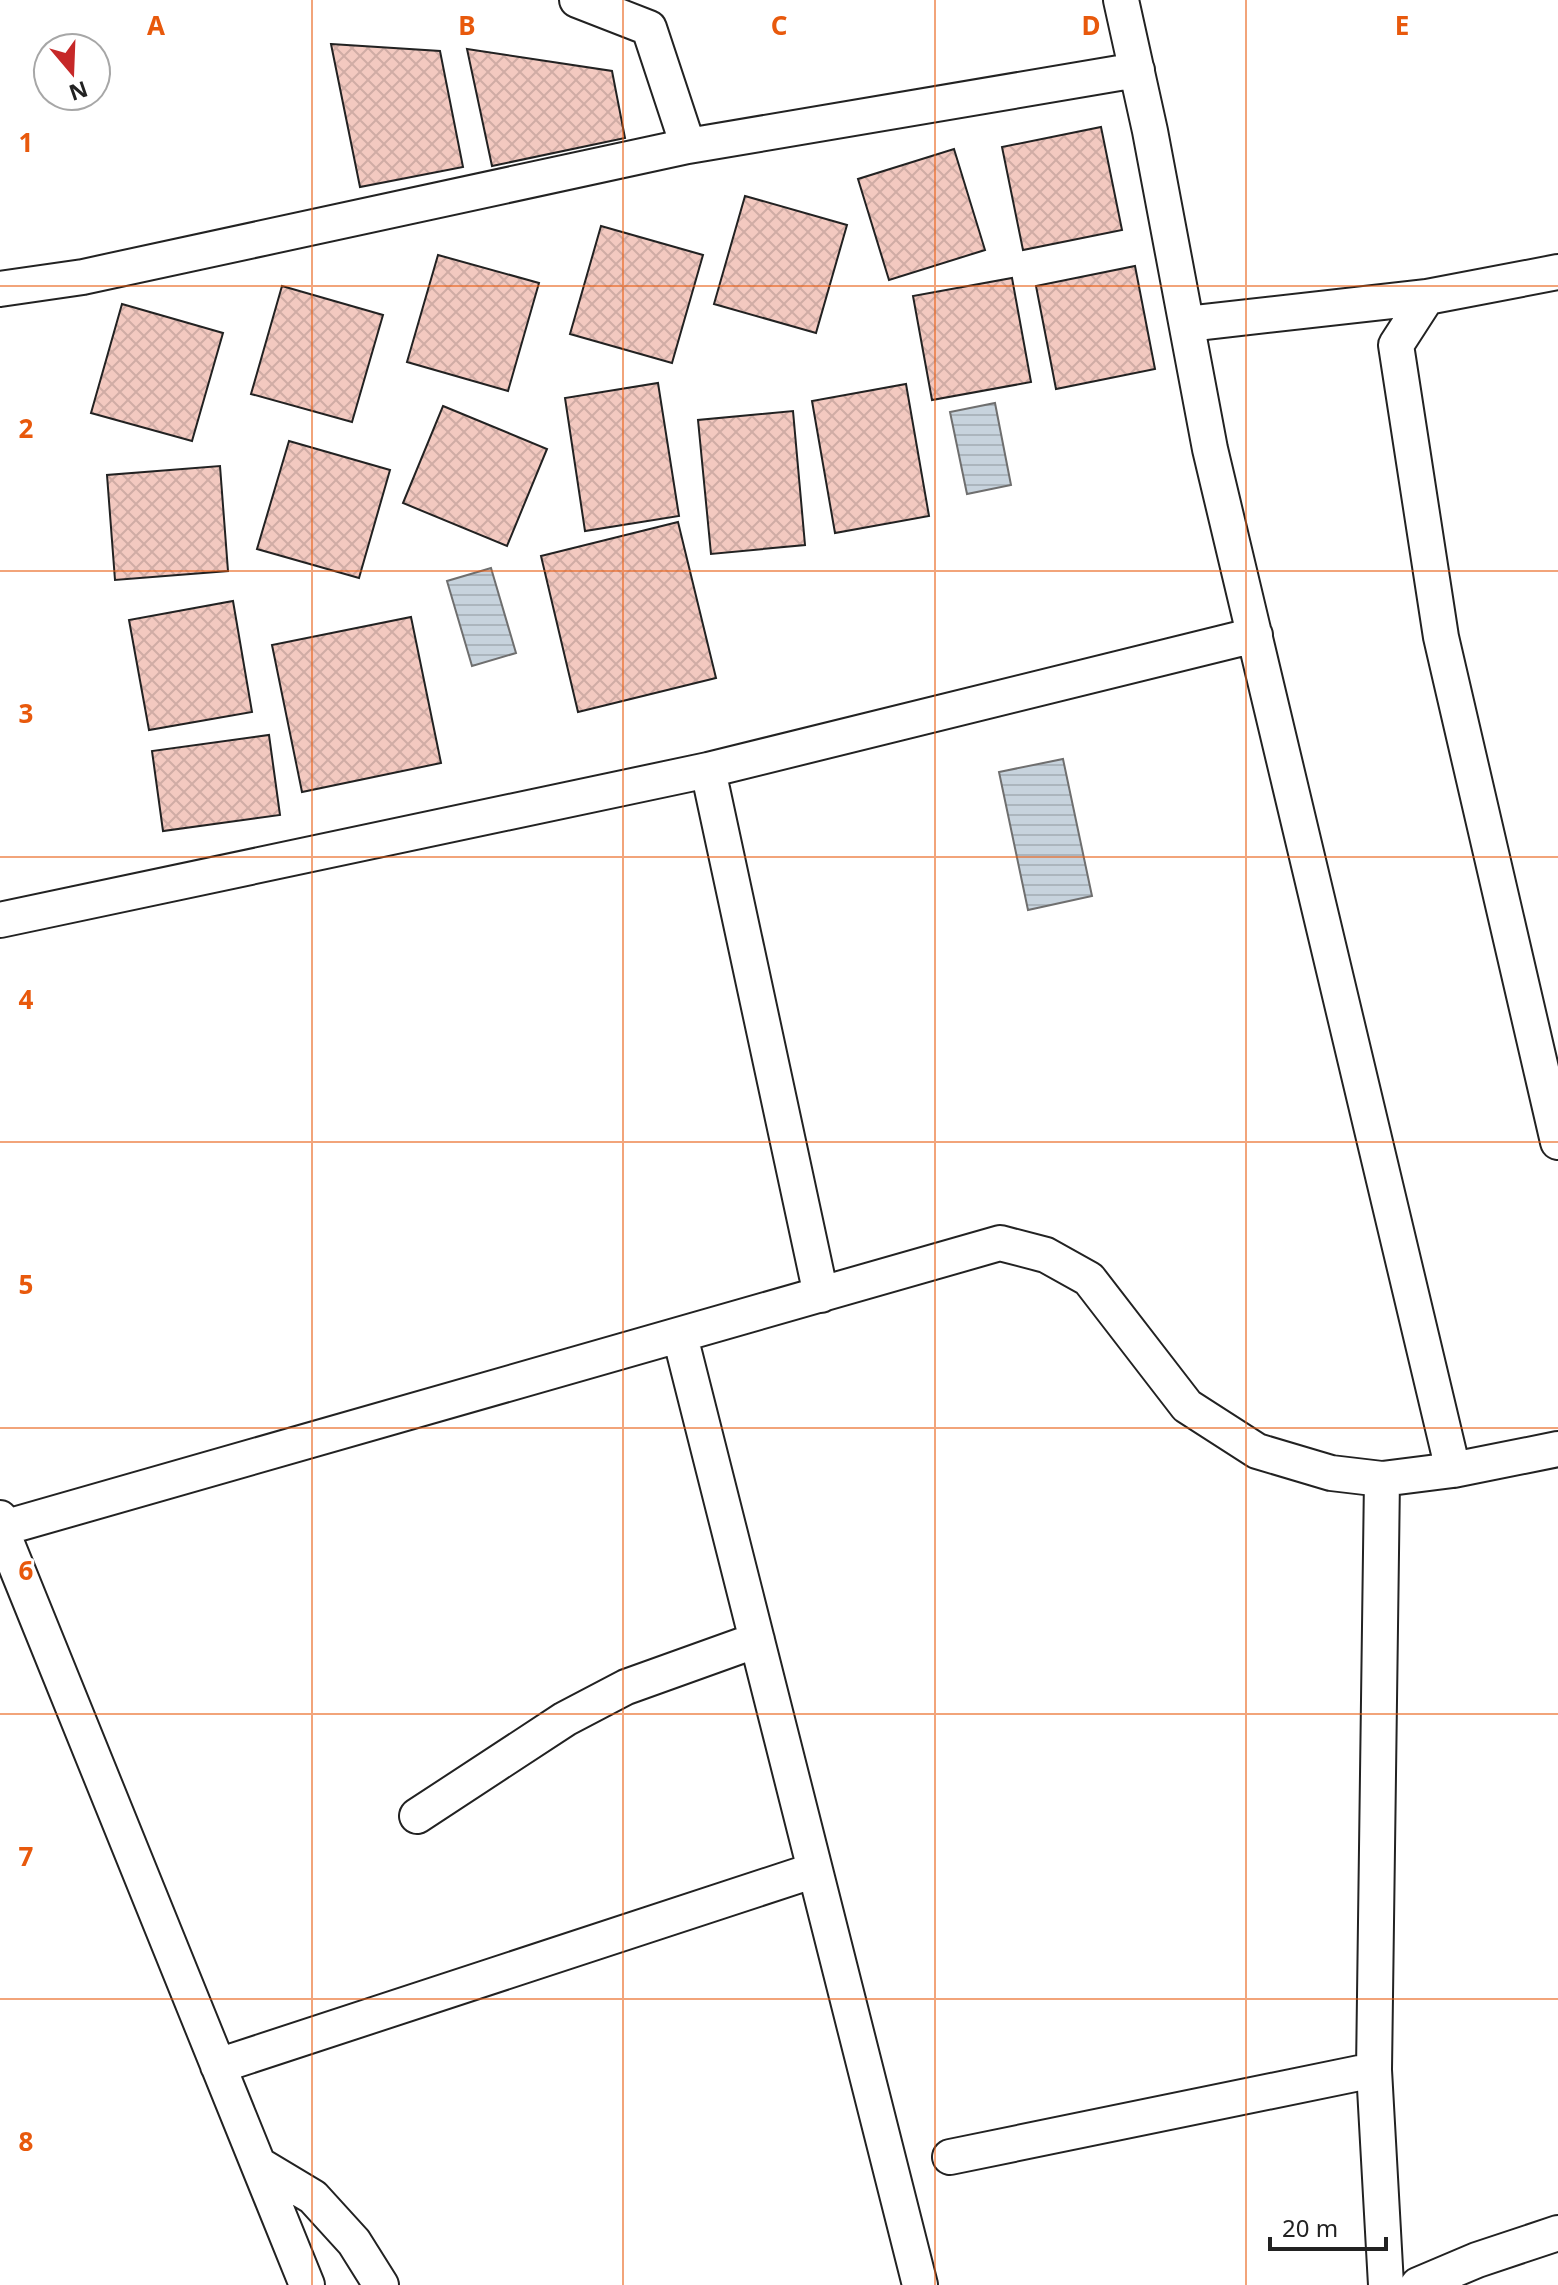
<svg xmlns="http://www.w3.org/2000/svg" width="1558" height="2285" viewBox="0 0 1558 2285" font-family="'Noto Sans',sans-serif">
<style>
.water{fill:url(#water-rules);stroke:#6f6f6f;stroke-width:2}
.building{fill:url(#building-cross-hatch);stroke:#222;stroke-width:2}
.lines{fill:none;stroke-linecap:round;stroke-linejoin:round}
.street-casing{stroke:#222;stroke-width:38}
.street{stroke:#fff;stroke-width:34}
.grid{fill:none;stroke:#e8590c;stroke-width:2;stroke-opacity:0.55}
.grid-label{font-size:26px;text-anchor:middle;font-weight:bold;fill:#e8590c;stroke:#fff;stroke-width:6;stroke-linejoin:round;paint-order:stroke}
</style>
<defs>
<pattern id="water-rules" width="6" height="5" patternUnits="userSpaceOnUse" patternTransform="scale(2)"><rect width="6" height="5" fill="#c7d3dd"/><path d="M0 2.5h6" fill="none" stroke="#abb5bd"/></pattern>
<pattern id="building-cross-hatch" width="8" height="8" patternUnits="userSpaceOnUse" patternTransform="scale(2)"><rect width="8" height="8" fill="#f3c9c0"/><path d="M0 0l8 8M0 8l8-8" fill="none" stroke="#d0aca5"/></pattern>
</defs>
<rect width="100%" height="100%" fill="#fff"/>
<!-- water -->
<path class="water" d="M995,403L1011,485L967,494L950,412Z
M491,568L516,653L472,666L447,581Z
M1063,759L1092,896L1028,910L999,772Z"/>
<!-- building -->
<path class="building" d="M331,44L440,51L463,167L360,187Z
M467,49L612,71L625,138L492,166Z
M1101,127L1122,230L1023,250L1002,147Z
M954,149L985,250L889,280L858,179Z
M745,196L847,225L816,333L714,304Z
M601,226L703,255L672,363L570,334Z
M438,255L539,283L508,391L407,362Z
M1135,266L1155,369L1056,389L1036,286Z
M1012,278L1031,382L932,400L913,296Z
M282,286L383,315L352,422L251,394Z
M122,304L223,333L192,441L91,413Z
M658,383L679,516L585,531L565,398Z
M906,384L929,516L835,533L812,401Z
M443,406L547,449L507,546L403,503Z
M793,411L805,545L711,554L698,420Z
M289,441L390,470L359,578L257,549Z
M220,466L228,571L115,580L107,475Z
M678,522L716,678L578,712L541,556Z
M233,601L252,712L149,730L129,620Z
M411,617L441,763L302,792L272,645Z
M269,735L280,815L163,831L152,751Z"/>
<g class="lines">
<defs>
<path id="street" d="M577,0L649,28L688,146L1137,70
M1121,0L1150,131L1210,449L1453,1470
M1558,272L1427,297L1396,345L1441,637L1558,1142
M0,289L83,277L688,146
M1187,324L1427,297
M708,770L821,1295
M0,920L708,770L1255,635
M680,1336L920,2285
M1382,1479L1374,2070L1386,2285
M0,1518L1,1529L307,2285
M0,1529L1000,1243L1046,1255L1089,1279L1187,1406L1257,1451L1331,1473L1382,1479L1453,1470L1558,1449
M417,1816L565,1719L626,1687L757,1640
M218,2066L815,1870
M950,2157L1374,2070
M258,2164L313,2197L354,2242L381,2285
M1418,2285L1477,2260L1558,2233"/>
</defs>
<!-- street casing -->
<use href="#street" class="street-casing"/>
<!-- street -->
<use href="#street" class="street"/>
</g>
<!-- grid -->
<path class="grid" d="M312,0V2285M623,0V2285M935,0V2285M1246,0V2285M0,286H1558M0,571H1558M0,857H1558M0,1142H1558M0,1428H1558M0,1714H1558M0,1999H1558"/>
<g class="grid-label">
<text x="156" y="35">A</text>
<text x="467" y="35">B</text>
<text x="779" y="35">C</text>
<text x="1091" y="35">D</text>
<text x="1402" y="35">E</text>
<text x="26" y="152">1</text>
<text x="26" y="438">2</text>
<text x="26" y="723">3</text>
<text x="26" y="1009">4</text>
<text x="26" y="1294">5</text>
<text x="26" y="1580">6</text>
<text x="26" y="1866">7</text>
<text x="26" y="2151">8</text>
</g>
<!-- north arrow -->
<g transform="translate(72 72) rotate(161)"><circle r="38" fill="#ffffff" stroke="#a7a7a7" stroke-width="2"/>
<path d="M0-6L14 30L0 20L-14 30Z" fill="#c62828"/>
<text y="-12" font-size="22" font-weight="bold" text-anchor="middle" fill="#222222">N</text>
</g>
<!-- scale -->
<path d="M1270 2237v12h116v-12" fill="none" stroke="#222222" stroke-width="4"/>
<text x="1282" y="2237" font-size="24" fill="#222222" stroke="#ffffff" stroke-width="6" paint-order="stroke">20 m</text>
</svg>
